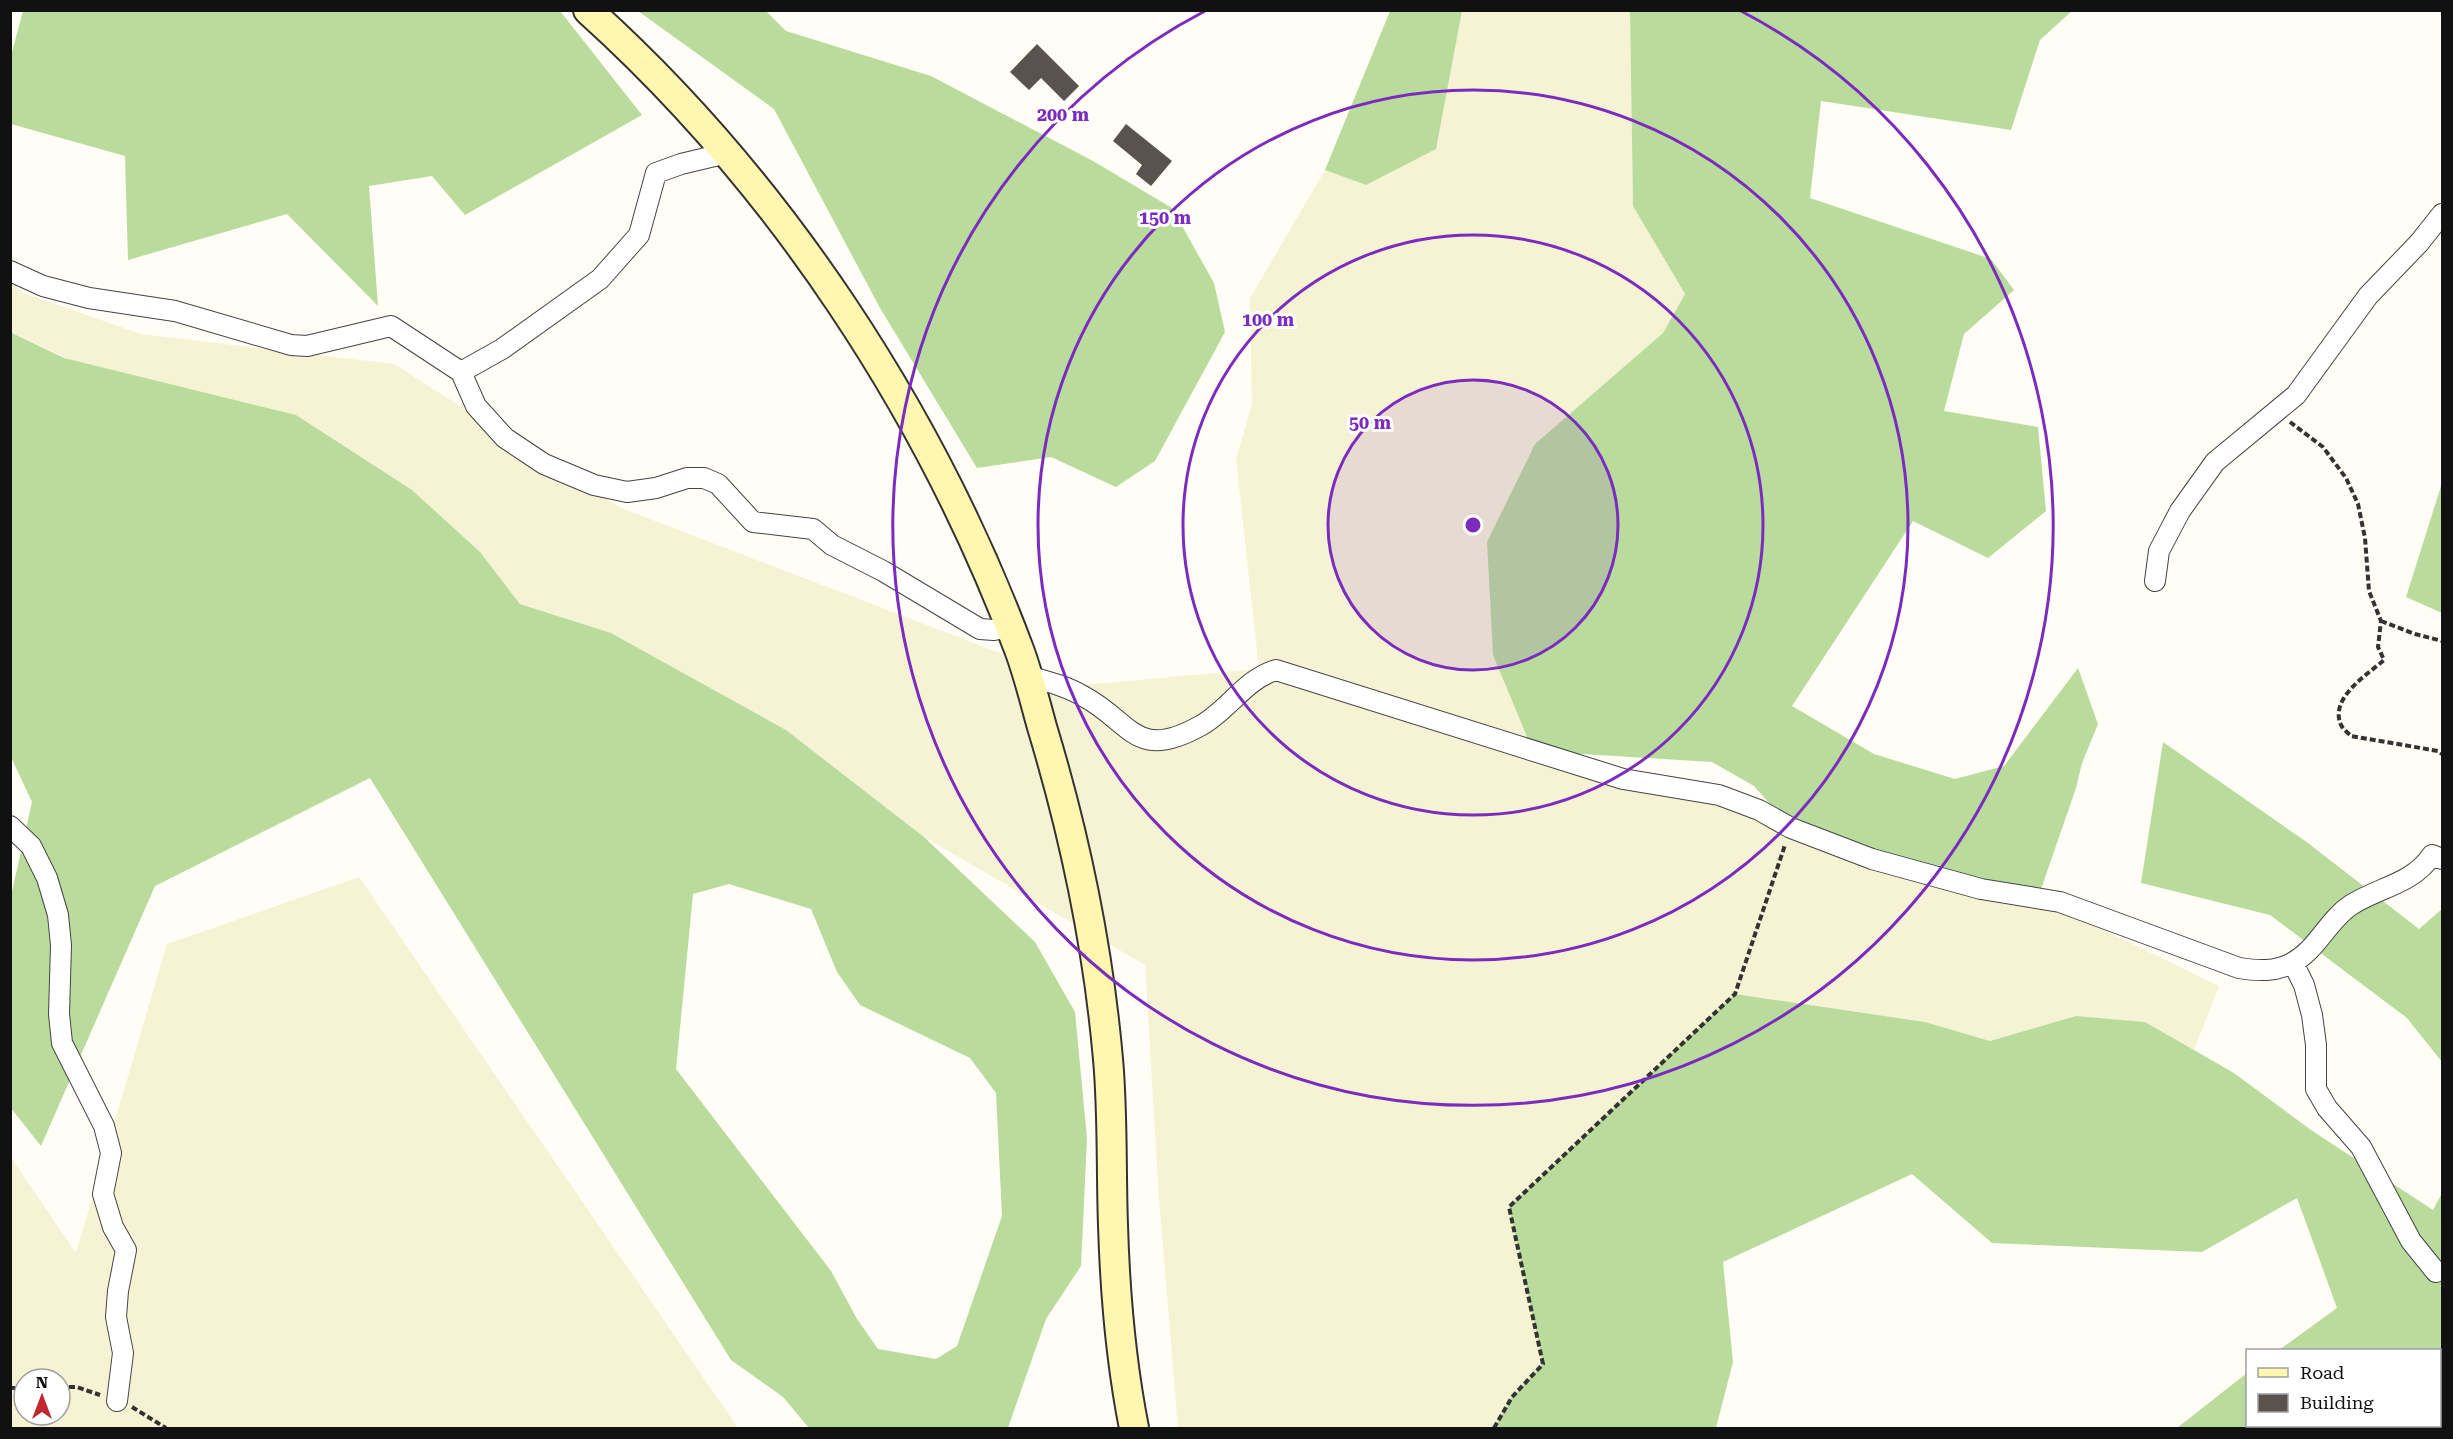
<svg xmlns="http://www.w3.org/2000/svg" width="2453" height="1439" viewBox="0 0 2453 1439" font-family="'Roboto Serif',serif">
<style>
.farmland{fill:#f6f3d4;fill-rule:evenodd}
.forest{fill:#b9dc9c;fill-rule:evenodd}
.building{fill:#5a524d}
.lines{fill:none;stroke-linecap:round;stroke-linejoin:round}
.street-casing{stroke:#444;stroke-width:22}
.secondary-casing{stroke:#333;stroke-width:32}
.path{stroke:#333;stroke-width:4;stroke-dasharray:6 3;stroke-linecap:butt}
.street{stroke:#fff;stroke-width:20}
.secondary{stroke:#fff6b0;stroke-width:28}
.ring{fill:none;stroke:#7b2cbf;stroke-width:3}
.centre{fill:#7b2cbf;stroke:#fff;stroke-width:3}
.ring-label{font-size:18px;text-anchor:middle;font-weight:bold;fill:#7b2cbf;stroke:#fff;stroke-width:6;stroke-linejoin:round;paint-order:stroke}
</style>
<rect width="100%" height="100%" fill="#fffdf5"/>
<!-- farmland -->
<path class="farmland" d="M1462,11H1630L1633,206L1685,294L1663,333L1535,444L1533,751L1719,795L2038,898L2219,986L2194,1050L2145,1022L2076,1016L1990,1041L1925,1022L1735,994L1509,1207L1543,1364L1512,1397L1494,1428H1178L1159,1199L1145,965L924,837L786,730L611,633L520,604L480,552L11,332L10,283L26,294L141,334L394,364L619,507L1083,685L1259,669L1236,459L1252,404L1250,298L1325,170L1366,185L1457,39Z
M359,877L738,1428H11L10,1156L76,1253L167,944ZM24,1379H60V1415H24Z"/>
<!-- forest -->
<path class="forest" d="M23,11H560L642,115L465,215L432,176L369,186L378,306L287,214L128,260L125,156L11,124V56Z
M638,11H766L786,31L931,76L1093,161L1172,208L1214,283L1225,332L1155,461L1116,487L1051,457L977,468L880,308L774,109Z
M1390,11H1462L1436,149L1366,185L1325,170Z
M1630,11H2072L2040,40L2011,130L1821,101L1810,198L1991,259L2014,290L1964,334L1944,411L2038,427L2046,511L1988,558L1913,521L1792,706L1874,754L1955,779L2004,766L2078,668L2098,724L2082,763L2076,788L2038,898L1791,828L1754,786L1712,762L1533,751L1493,655L1487,542L1535,444L1663,333L1685,294L1633,206Z
M10,332L64,358L296,415L412,490L480,552L520,604L611,633L786,730L924,837L1035,942L1075,1012L1087,1138L1081,1266L1046,1319L1008,1428H809L783,1397L731,1360L370,778L155,886L41,1146L10,1107L11,896L32,802L10,755ZM729,884L811,909L837,972L860,1005L970,1058L996,1093L1002,1216L957,1346L936,1359L878,1349L857,1319L831,1271L676,1069L693,894Z
M2442,483V613L2406,597Z
M2163,742L2308,843L2419,929L2442,909V1062L2407,1018L2270,915L2141,883Z
M1735,994L1925,1022L1990,1041L2076,1016L2145,1022L2234,1073L2311,1130L2433,1210L2442,1193V1428H2177L2247,1373L2248,1426H2440V1350H2279L2337,1308L2297,1198L2202,1252L1992,1243L1912,1174L1723,1262L1733,1362L1716,1428H1494L1512,1397L1543,1364L1509,1207Z"/>
<!-- building -->
<path class="building" d="M1037,44L1079,86L1064,101L1041,78L1029,90L1010,72Z
M1126,124L1172,161L1151,186L1136,174L1142,165L1113,141Z"/>
<g class="lines">
<defs>
<path id="street" d="M10,271L43,286L89,298L175,311L291,345L307,346L391,326L461,372L476,406L505,438L544,464L594,485L627,492L656,488L687,478H704L718,484L753,522L813,529L832,545L883,571L980,629L994,630L1009,627
M461,372L502,349L600,279L639,235L656,173L681,164L727,153
M2155,581L2159,551L2180,511L2215,462L2296,395L2368,296L2419,243L2442,214
M1027,676C1046,681 1066,686 1083,696C1132,722 1135,762 1200,726C1228,711 1245,679 1276,670L1623,779L1719,795L1759,810L1791,828L1872,859L1981,889L2060,902L2239,968C2258,971 2275,972 2292,963C2317,950 2328,920 2351,905C2379,887 2413,884 2432,855L2442,859
M10,826L31,846L47,878L58,915L61,945L59,1014L62,1043L104,1126L111,1153L103,1194L113,1227L126,1250L118,1291L116,1317L123,1353L117,1401
M2293,963L2304,985L2312,1015L2316,1045V1089L2327,1108L2361,1147L2411,1241L2436,1272"/>
<path id="secondary" d="M588,10C779,182 930,411 1020,652C1029,677 1035,702 1042,727C1075,836 1098,946 1108,1059C1113,1114 1111,1170 1113,1225C1115,1293 1121,1362 1134,1428"/>
</defs>
<!-- street casing -->
<use href="#street" class="street-casing"/>
<!-- secondary casing -->
<use href="#secondary" class="secondary-casing"/>
<!-- path -->
<path class="path" d="M2290,422L2323,447L2346,478L2358,504L2365,538L2369,591L2381,621L2378,647L2384,660C2367,675 2329,698 2341,725C2343,729 2348,733 2351,736L2438,751L2442,754
M2381,621L2415,634L2442,641
M60,1387H77L100,1395
M10,1388H24
M132,1407L166,1428
M1494,1428L1512,1397L1543,1364L1509,1207L1735,994L1785,845"/>
<!-- street -->
<use href="#street" class="street"/>
<!-- secondary -->
<use href="#secondary" class="secondary"/>
</g>
<!-- distance rings -->
<circle cx="1473" cy="525" r="145" fill="#7b2cbf" fill-opacity=".12"/>
<g class="ring">
<circle cx="1473" cy="525" r="145"/>
<circle cx="1473" cy="525" r="290"/>
<circle cx="1473" cy="525" r="435"/>
<path d="M1741 11A580 580 0 1 1 1205 11"/>
</g>
<circle cx="1473" cy="525" r="9" class="centre"/>
<g class="ring-label">
<text x="1063" y="121">200 m</text>
<text x="1165" y="224">150 m</text>
<text x="1268" y="326">100 m</text>
<text x="1370" y="429">50 m</text>
</g>
<!-- border -->
<rect width="2453" height="1439" fill="none" stroke="#111111" stroke-width="24"/>
<!-- legend -->
<rect x="2246" y="1349" width="195" height="78" fill="#ffffff" stroke="#a0a0a0" stroke-width="1.5"/>
<rect x="2258" y="1368" width="30" height="9" fill="#fff6b0" stroke="#a0a0a0" stroke-width="1.5"/>
<text x="2300" y="1379" font-size="18" fill="#111111">Road</text>
<rect x="2258" y="1394" width="30" height="18" fill="#5a524d" stroke="#a0a0a0" stroke-width="1.5"/>
<text x="2300" y="1409" font-size="18" fill="#111111">Building</text>
<!-- north arrow -->
<g transform="translate(42 1397)"><circle r="28" fill="#ffffff" stroke="#a0a0a0" stroke-width="1.5"/>
<path d="M0-4.5L10 22L0 15L-10 22Z" fill="#c4262e"/>
<text y="-9" font-size="16" font-weight="bold" text-anchor="middle" fill="#111111">N</text>
</g>
</svg>
